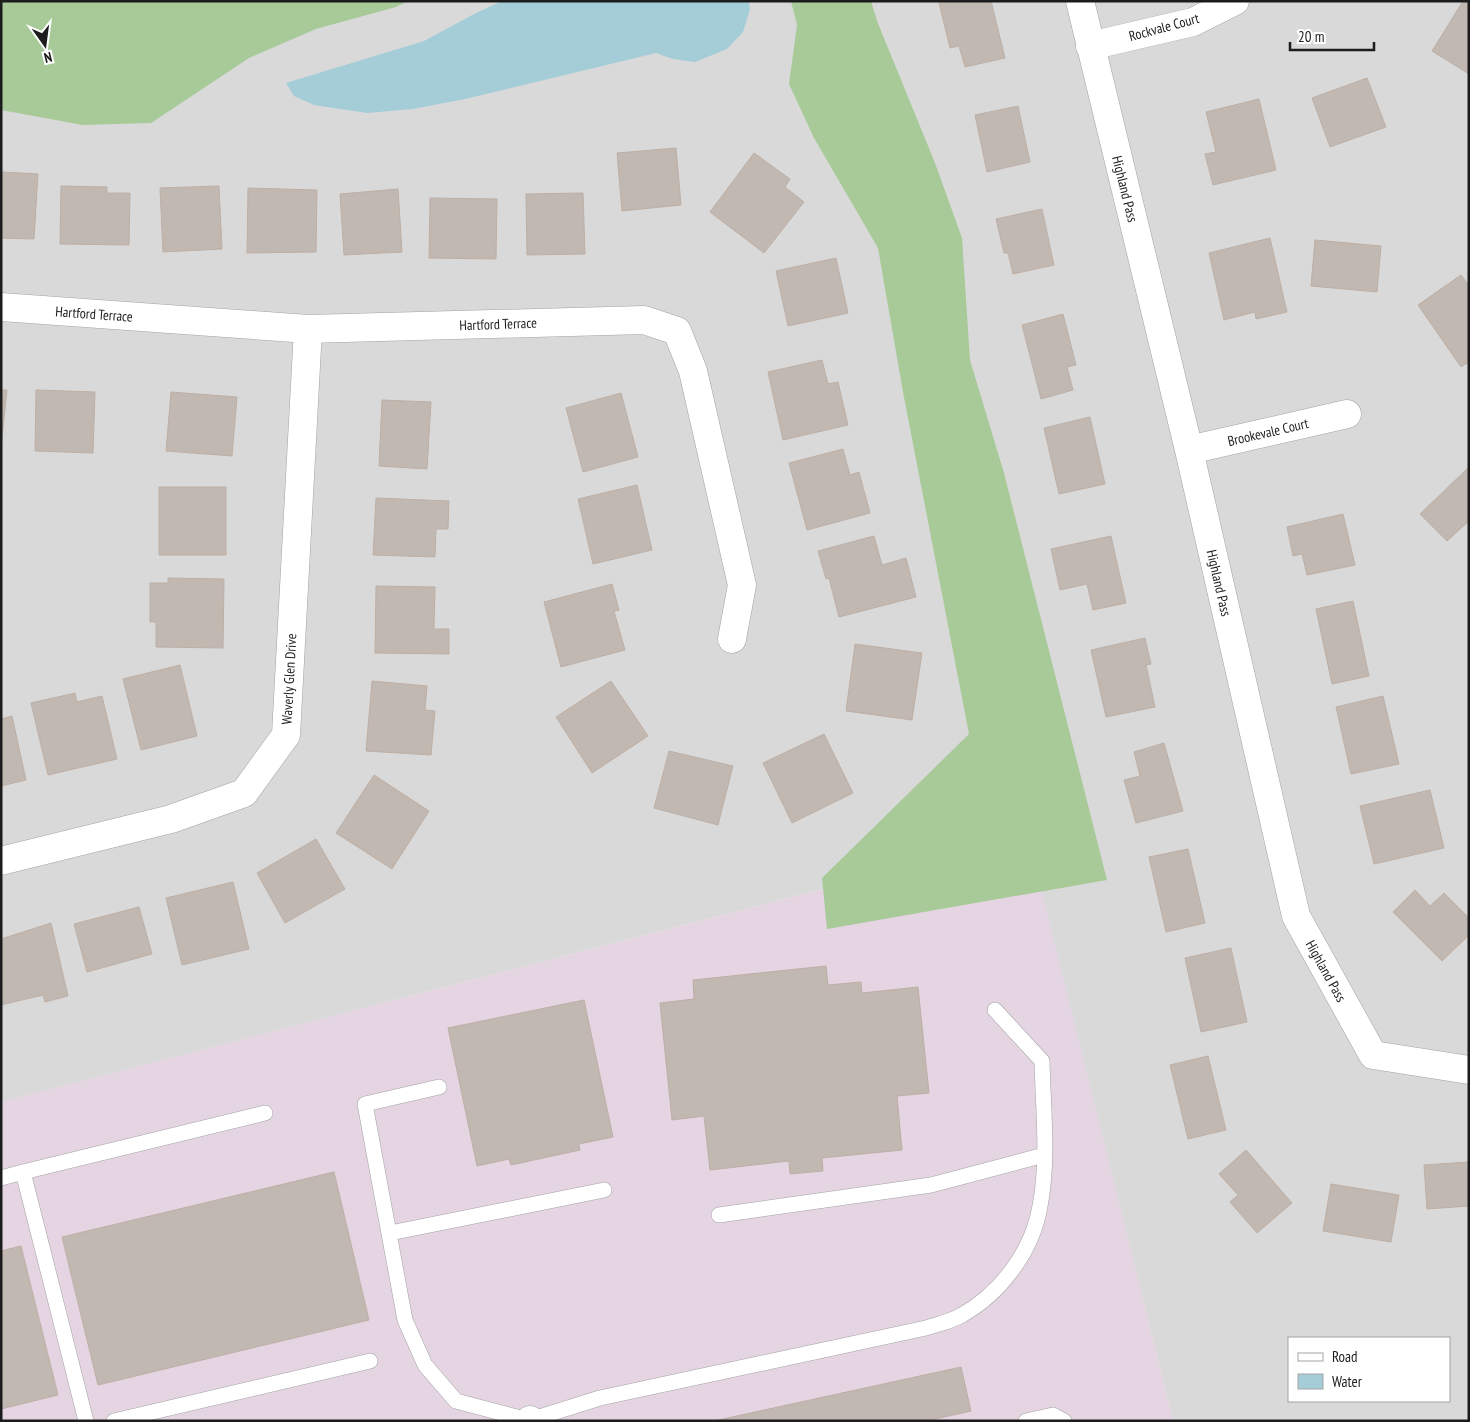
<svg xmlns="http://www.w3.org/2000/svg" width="1470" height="1422" viewBox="0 0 1470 1422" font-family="'PT Sans Narrow',sans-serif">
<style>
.residential{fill:#dad9d9;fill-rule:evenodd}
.industrial{fill:#e5d4e2}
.forest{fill:#a7ca98}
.water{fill:#a4cdd8}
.building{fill:#c1b8b1;stroke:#bdafa5}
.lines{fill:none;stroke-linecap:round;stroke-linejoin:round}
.lane-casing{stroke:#a3a3a3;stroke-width:16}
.street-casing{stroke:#a3a3a3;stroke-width:29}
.lane{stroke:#fff;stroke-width:15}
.street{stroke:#fff;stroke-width:28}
.labels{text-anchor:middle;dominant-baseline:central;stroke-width:5;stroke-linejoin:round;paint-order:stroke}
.street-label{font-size:14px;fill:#1c1c1c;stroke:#fff}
</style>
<rect width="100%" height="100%" fill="#ede9e2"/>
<!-- residential -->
<path class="residential" d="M1,1H1469V1421H1173L1027,836L1,1102ZM1289,1338H1449V1401H1289Z"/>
<!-- industrial -->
<path class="industrial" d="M1028,836L1173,1421H1V1102Z"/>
<!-- forest -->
<path class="forest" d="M1,1H408L396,7L316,29L249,58L151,123L83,125L1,110Z
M791,1H871L877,21L935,163L962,238L970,360L1004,473L1107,880L827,929L822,878L969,734L903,392L878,248L814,138L789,84L797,25Z"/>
<!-- water -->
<path class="water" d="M502,1H749L750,9L743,32L727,49L695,62L673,59L656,53L465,99L413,109L367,113L314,105L294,96L286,83L424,41L474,14Z"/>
<!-- building -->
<path class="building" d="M945,1H991L1005,58L965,67L959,46L950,48L939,3Z
M1463,1H1469V74L1432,51Z
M1367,78L1386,127L1330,147L1312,98Z
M1259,99L1276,170L1213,185L1205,154L1216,152L1206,112Z
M1018,106L1030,162L987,172L975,115Z
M676,148L681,205L622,211L617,153Z
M754,153L790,179L785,187L804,202L764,253L710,212Z
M1,172L38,174L34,239L1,238Z
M61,186L107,187V193H130L129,245L60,244Z
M219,186L222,249L163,252L160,188Z
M248,188L317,190L316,252L247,253Z
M398,189L402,252L344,255L340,194Z
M583,193L585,254L527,255L526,194Z
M430,198L497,199L496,259L429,258Z
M1042,209L1054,265L1013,274L1008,253H1004L996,219Z
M1270,238L1287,312L1256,319L1255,312L1224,320L1209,253Z
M1315,240L1381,246L1377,292L1311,286Z
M836,258L848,313L788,326L776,271Z
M1461,275L1469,286V362L1461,367L1418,305Z
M1063,314L1076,365L1067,367L1073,390L1041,399L1022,325Z
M822,360L828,384L838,382L848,425L783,440L768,372Z
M1,390H7L1,448Z
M36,390L95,392L93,453L35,451Z
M171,392L237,397L232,456L166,451Z
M621,393L638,457L583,472L566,408Z
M382,400L431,402L427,469L379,466Z
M1090,417L1105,484L1059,494L1044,428Z
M843,449L850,475L859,472L870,513L807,530L789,463Z
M1469,467V521L1447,541L1420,514Z
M637,485L652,550L593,564L578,499Z
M159,487H226V555H159Z
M376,498L449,501L448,529H436L435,557L373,555Z
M1343,514L1355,565L1307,575L1302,554L1293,556L1287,527Z
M874,536L882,565L906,558L916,597L839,617L829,578L826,579L818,551Z
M1111,536L1126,603L1093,610L1087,584L1060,590L1051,549Z
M168,578L224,579L223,648L156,647V622H150V583H168Z
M612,584L619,610L614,611L625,650L561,667L544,602Z
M376,586L435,587L434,629H449V654L375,653Z
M1353,601L1369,676L1332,684L1316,609Z
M1145,638L1151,664L1146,665L1155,707L1106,717L1091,650Z
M855,644L922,653L912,720L846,711Z
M180,665L197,736L141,750L123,679Z
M372,681L427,686L425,710L435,711L431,755L366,751Z
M611,681L648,736L592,773L556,717Z
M75,693L77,702L102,696L117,759L48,775L31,703Z
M1383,696L1399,764L1351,774L1336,707Z
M12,716L26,780L1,786V719Z
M824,734L853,793L792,823L763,763Z
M1164,743L1183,811L1136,823L1124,780L1140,776L1134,752Z
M669,751L733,766L718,825L654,808Z
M374,775L429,811L392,869L336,833Z
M1430,790L1444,848L1374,864L1360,806Z
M316,839L345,889L285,923L257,873Z
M1188,849L1205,923L1166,932L1149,857Z
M233,882L249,949L182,965L166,898Z
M1415,890L1430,906L1444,893L1469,918V935L1442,961L1393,912Z
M139,907L152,954L87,972L74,924Z
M51,923L68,996L45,1002L43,995L1,1005V939Z
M1231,948L1247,1022L1201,1032L1185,958Z
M826,966L828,985L861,982L862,993L918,987L929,1093L897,1096L902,1150L822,1158L823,1171L790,1174L789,1161L710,1170L704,1116L672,1120L660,1003L694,999L693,980Z
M584,1000L613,1137L579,1144L580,1150L511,1165L509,1159L477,1166L448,1028Z
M1208,1056L1226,1130L1188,1139L1170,1065Z
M1246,1150L1292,1203L1257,1233L1230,1202L1238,1195L1219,1174Z
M1469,1162V1206L1427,1209L1424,1165Z
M334,1172L369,1320L98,1385L62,1237Z
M1331,1184L1399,1195L1391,1242L1323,1231Z
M21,1246L58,1395L1,1409V1251Z
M961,1367L971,1411L926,1421H714Z"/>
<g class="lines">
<defs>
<path id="lane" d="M439,1087L365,1104L405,1320L425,1365L456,1401L532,1421
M1,1178L23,1172
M719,1215L931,1185L1044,1155
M390,1233L604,1190
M530,1420L600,1398L926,1328C938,1324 952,1321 962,1315C1001,1293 1033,1250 1040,1206C1049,1159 1043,1108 1042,1061L995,1010
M86,1421L23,1172L265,1113
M114,1421L370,1361
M1026,1421L1053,1415L1064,1421"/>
<path id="street" d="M1080,1L1189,450L1296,916L1373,1055L1469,1070
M1090,46L1193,22L1235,1
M1,307L308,329L644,320L677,331L693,371L742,585L732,639
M1189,450L1347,414
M1,861L171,819L244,793L286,735L308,329
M530,1421V1420"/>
</defs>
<!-- lane casing -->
<use href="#lane" class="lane-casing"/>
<!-- street casing -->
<use href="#street" class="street-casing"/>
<!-- lane -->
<use href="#lane" class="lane"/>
<!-- street -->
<use href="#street" class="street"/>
</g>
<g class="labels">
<!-- street labels -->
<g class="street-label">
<text transform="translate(1164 27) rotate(-15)">Rockvale Court</text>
<text transform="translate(1125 189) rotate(76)">Highland Pass</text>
<text transform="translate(94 314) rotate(4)">Hartford Terrace</text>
<text transform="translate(498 324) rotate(-2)">Hartford Terrace</text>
<text transform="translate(1268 432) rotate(-13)">Brookevale Court</text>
<text transform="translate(1219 583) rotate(77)">Highland Pass</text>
<text transform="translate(289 679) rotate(-87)">Waverly Glen Drive</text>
<text transform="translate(1326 971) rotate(61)">Highland Pass</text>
</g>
</g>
<!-- border -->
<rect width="1470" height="1422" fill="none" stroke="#1c1c1c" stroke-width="5"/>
<!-- legend -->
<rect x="1288" y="1337" width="162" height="65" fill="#ffffff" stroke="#a4a4a4"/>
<rect x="1298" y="1353" width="25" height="8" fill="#ffffff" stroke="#a4a4a4"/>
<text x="1332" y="1362" font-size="15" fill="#1c1c1c">Road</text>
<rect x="1298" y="1374" width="25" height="15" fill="#a4cdd8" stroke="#a4a4a4"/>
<text x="1332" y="1387" font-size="15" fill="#1c1c1c">Water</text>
<!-- north arrow -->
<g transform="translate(45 45) rotate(166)" stroke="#ffffff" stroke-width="4" paint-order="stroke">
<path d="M0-4L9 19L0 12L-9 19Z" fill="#1c1c1c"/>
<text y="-8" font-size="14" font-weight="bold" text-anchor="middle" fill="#1c1c1c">N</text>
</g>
<!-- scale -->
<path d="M1290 42v8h84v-8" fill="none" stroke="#1c1c1c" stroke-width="2.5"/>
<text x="1298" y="42" font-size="15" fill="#1c1c1c" stroke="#ffffff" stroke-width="4" paint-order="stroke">20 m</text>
</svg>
